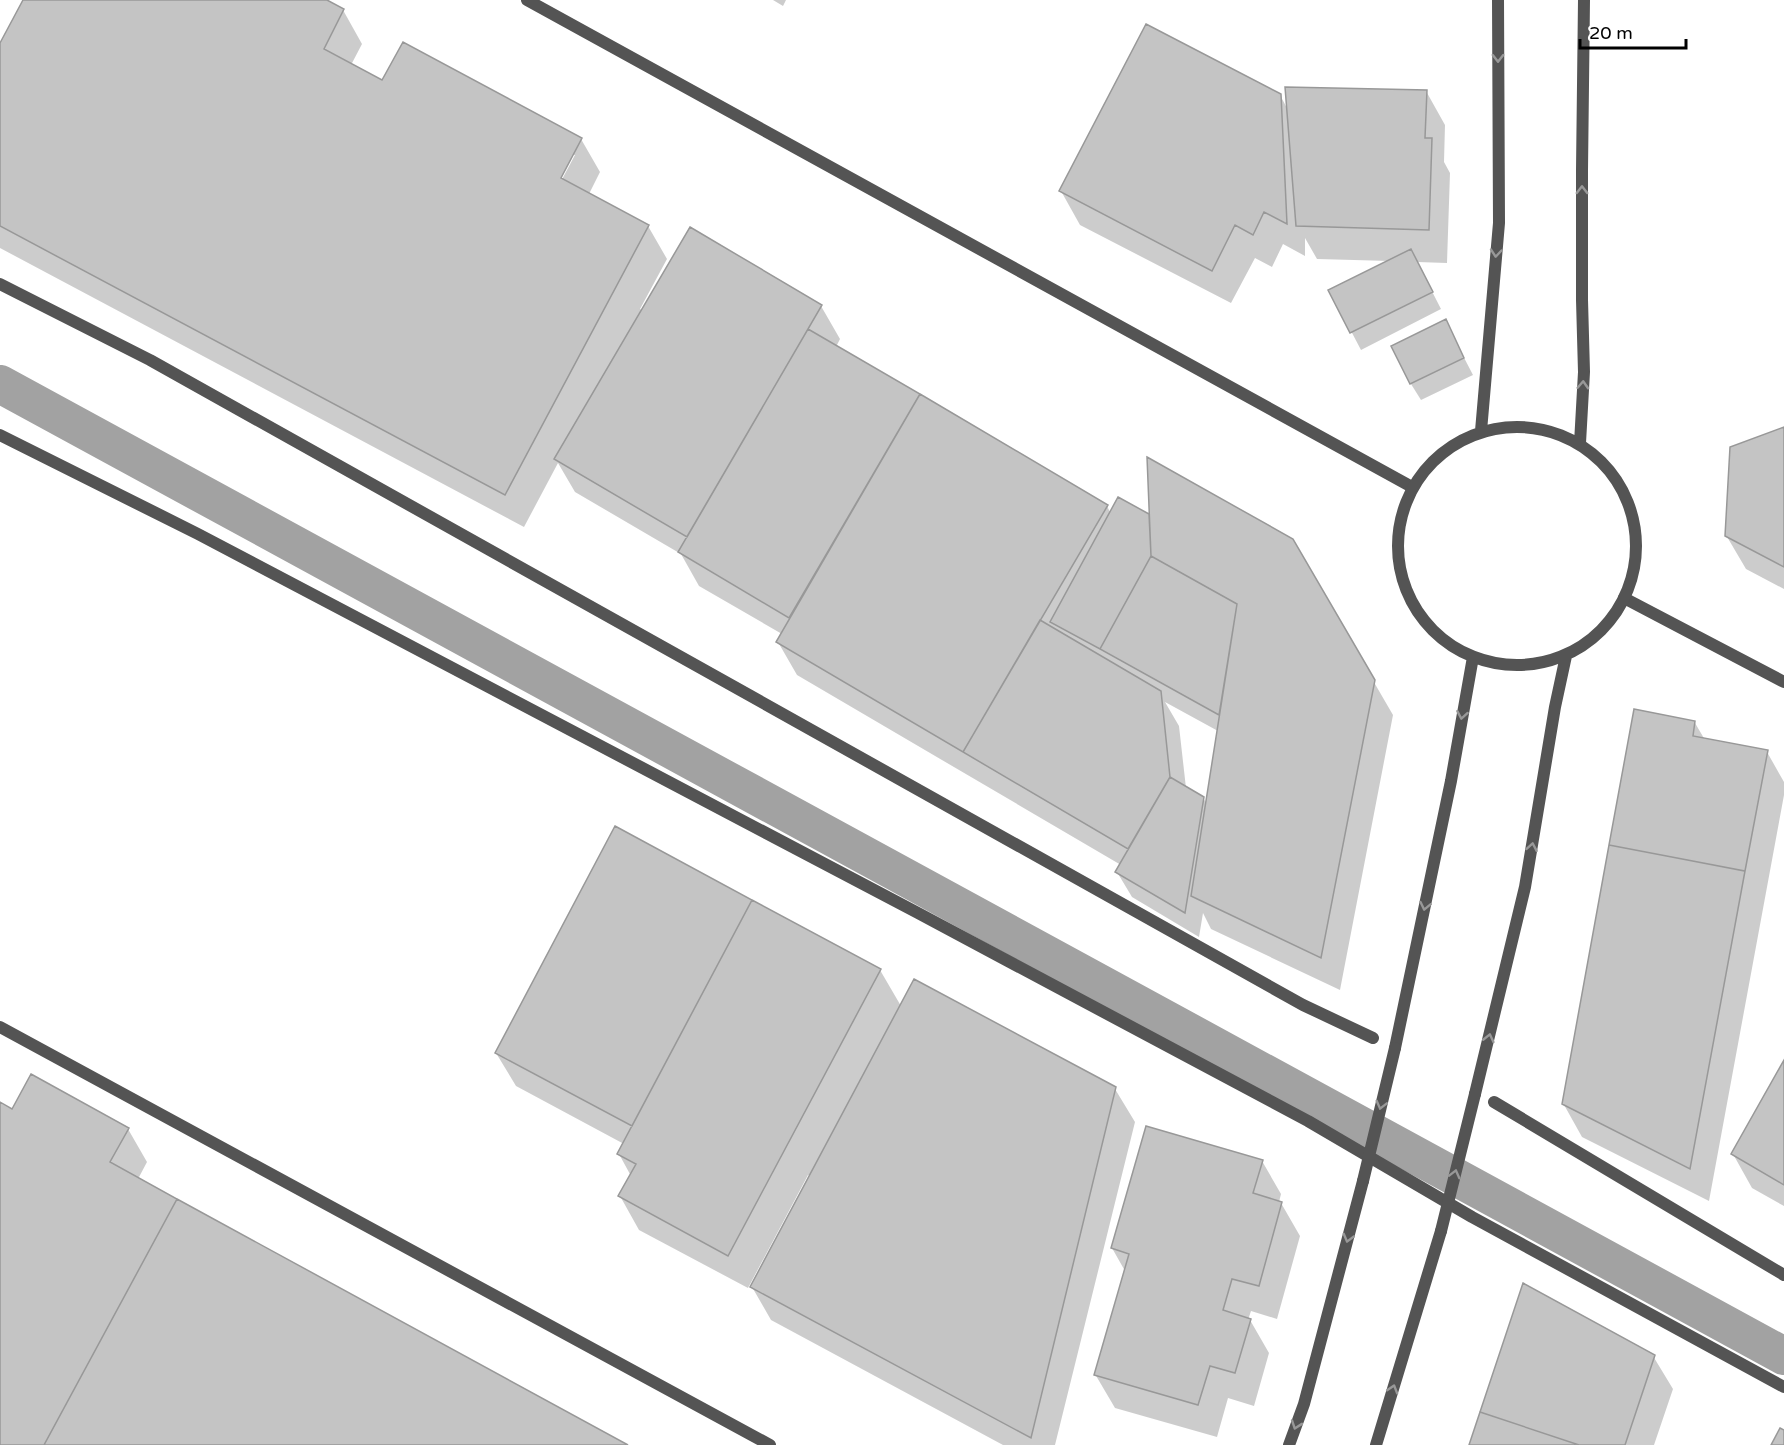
<svg xmlns="http://www.w3.org/2000/svg" width="1784" height="1445" viewBox="0 0 1784 1445" font-family="'Varela Round',sans-serif">
<style>
.shadow{fill:#0003;fill-rule:evenodd}
.lines{fill:none;stroke-linecap:round;stroke-linejoin:round}
.canal{stroke:#a2a2a2;stroke-width:38}
.building{fill:#c4c4c4;stroke:#989898;stroke-width:1.5}
.service{stroke:#545454;stroke-width:12}
.minor{stroke:#545454;stroke-width:12}
.tertiary{stroke:#545454;stroke-width:12}
.tertiary-bridge{stroke:#545454;stroke-width:12}
.oneway{stroke:#989898}
</style>
<rect width="100%" height="100%" fill="#fff"/>
<!-- shadow -->
<path class="shadow" d="M25,0H324L343,10L362,44L351,65L383,82L581,139L600,172L589,194L648,226L667,259L640,309L642,310L821,306L840,339L836,347L1107,506L1111,514L1148,515L1151,521L1292,541L1393,715L1340,990L1211,929L1203,913L1199,937L1132,897L1117,872L1121,865L797,675L778,642L782,634L699,586L681,554L575,492L558,463L524,527L0,248V46ZM571,155H575L559,185L556,184ZM1165,702L1218,731L1207,804L1203,798L1186,788L1179,726Z
M773,0H786L783,6Z
M1426,91L1445,125L1444,162L1450,173L1447,263L1417,262L1441,309L1361,350L1330,291L1390,261L1317,259L1305,238V256L1283,244L1272,267L1255,258L1231,303L1080,225L1061,191L1280,95L1288,110Z
M1445,321L1473,375L1421,400L1411,384Z
M1784,429V589L1746,569L1726,535Z
M1695,723L1705,740L1767,752L1784,782V795L1709,1201L1582,1137L1563,1103Z
M880,970L901,1006L1115,1089L1135,1122L1055,1445H1003L771,1320L752,1287L811,1176L808,1175L748,1288L639,1230L620,1196L631,1176L619,1154L624,1144L516,1086L496,1053Z
M1784,1063V1206L1752,1188L1733,1154Z
M0,1104L13,1111L128,1129L147,1162L138,1179L625,1445H0Z
M1262,1161L1281,1194L1279,1202L1281,1203L1300,1236L1277,1319L1251,1311L1248,1320H1250L1269,1353L1254,1406L1228,1398L1217,1437L1115,1408L1095,1374L1125,1271L1112,1248Z
M1653,1356L1673,1389L1654,1445H1470Z"/>
<g class="lines">
<!-- canal -->
<path class="canal" d="M0,384L1784,1356"/>
</g>
<!-- building -->
<path class="building" d="M23,0H327L344,9L324,49L382,80L403,42L582,138L561,178L649,225L505,495L0,226V43Z
M1146,24L1281,94L1287,224L1264,212L1253,235L1235,225L1212,271L1059,191Z
M1285,87L1427,90L1425,138H1432L1429,230L1296,226Z
M690,227L822,305L687,537L554,459Z
M1411,249L1433,292L1350,333L1328,290Z
M1446,319L1464,358L1410,384L1391,346Z
M808,329L920,394L789,618L678,552Z
M920,394L1108,505L963,752L776,642Z
M1784,427V567L1725,536L1730,447Z
M1147,457L1293,539L1375,680L1321,958L1191,896L1237,604L1151,556Z
M1118,497L1149,514L1151,556L1100,649L1050,622Z
M1151,556L1237,604L1219,715L1100,649Z
M1040,620L1161,691L1170,777L1128,849L963,752Z
M1634,709L1695,721L1693,736L1768,750L1745,871L1609,845Z
M1170,777L1204,797L1185,913L1115,872Z
M615,826L752,900L632,1126L495,1053Z
M1609,845L1745,871L1690,1169L1562,1104Z
M752,900L881,969L728,1256L618,1196L636,1164L617,1154Z
M914,979L1116,1087L1031,1438L750,1287Z
M1784,1060V1185L1731,1154Z
M31,1074L129,1128L110,1162L177,1199L44,1445H0V1102L12,1109Z
M1146,1126L1263,1160L1253,1193L1282,1202L1259,1286L1232,1279L1223,1310L1251,1319L1235,1373L1210,1366L1198,1405L1094,1375L1129,1254L1111,1248Z
M177,1199L628,1445H44Z
M1523,1283L1655,1355L1625,1445H1579L1480,1412Z
M1480,1412L1579,1445H1469Z
M1780,1428L1784,1430V1445H1771Z"/>
<g class="lines">
<!-- service -->
<path class="service" d="M0,284L150,360L1303,1005L1373,1038
M0,435L198,534L918,913L1308,1121L1472,1217L1784,1387
M1494,1102L1784,1275"/>
<!-- minor -->
<path class="minor" d="M527,0L1412,487
M1624,598L1784,682
M0,1027L770,1445"/>
<!-- tertiary -->
<path class="tertiary" d="M1398 546a119 119 0 1 1 238 0a119 119 0 1 1-238 0Z
M1481,431L1499,223L1498,0
M1580,443L1584,372L1582,300V170L1584,0
M1395,1048L1451,781L1473,657
M1475,1094L1525,887L1555,707L1566,656
M1289,1445L1304,1404L1363,1181
M1376,1445L1441,1231"/>
<!-- tertiary-bridge -->
<path class="tertiary-bridge" d="M1363,1181L1395,1048
M1441,1231L1475,1094"/>
</g>
<!-- one-way arrows -->
<defs><path id="oneway-chevron" d="M-2-3.5L2.5 0L-2 3.5" fill="none" stroke-width="1.6" stroke-linecap="round" stroke-linejoin="round" transform="scale(1.5)"/></defs>
<g class="oneway">
<use href="#oneway-chevron" transform="translate(1498 58) rotate(90)"/>
<use href="#oneway-chevron" transform="translate(1582 190) rotate(-90)"/>
<use href="#oneway-chevron" transform="translate(1496 253) rotate(95)"/>
<use href="#oneway-chevron" transform="translate(1583 385) rotate(-87)"/>
<use href="#oneway-chevron" transform="translate(1462 715) rotate(100)"/>
<use href="#oneway-chevron" transform="translate(1532 847) rotate(-80)"/>
<use href="#oneway-chevron" transform="translate(1425 906) rotate(102)"/>
<use href="#oneway-chevron" transform="translate(1489 1038) rotate(-77)"/>
<use href="#oneway-chevron" transform="translate(1381 1105) rotate(104)"/>
<use href="#oneway-chevron" transform="translate(1455 1174) rotate(-76)"/>
<use href="#oneway-chevron" transform="translate(1348 1238) rotate(105)"/>
<use href="#oneway-chevron" transform="translate(1393 1389) rotate(-73)"/>
<use href="#oneway-chevron" transform="translate(1296 1425) rotate(109)"/>
</g>
<!-- scale -->
<path d="M1580 39v9h106v-9" fill="none" stroke="#000000" stroke-width="3"/>
<text x="1589" y="39" font-size="18" fill="#000000" stroke="#ffffff" stroke-width="4.5" paint-order="stroke">20 m</text>
</svg>
